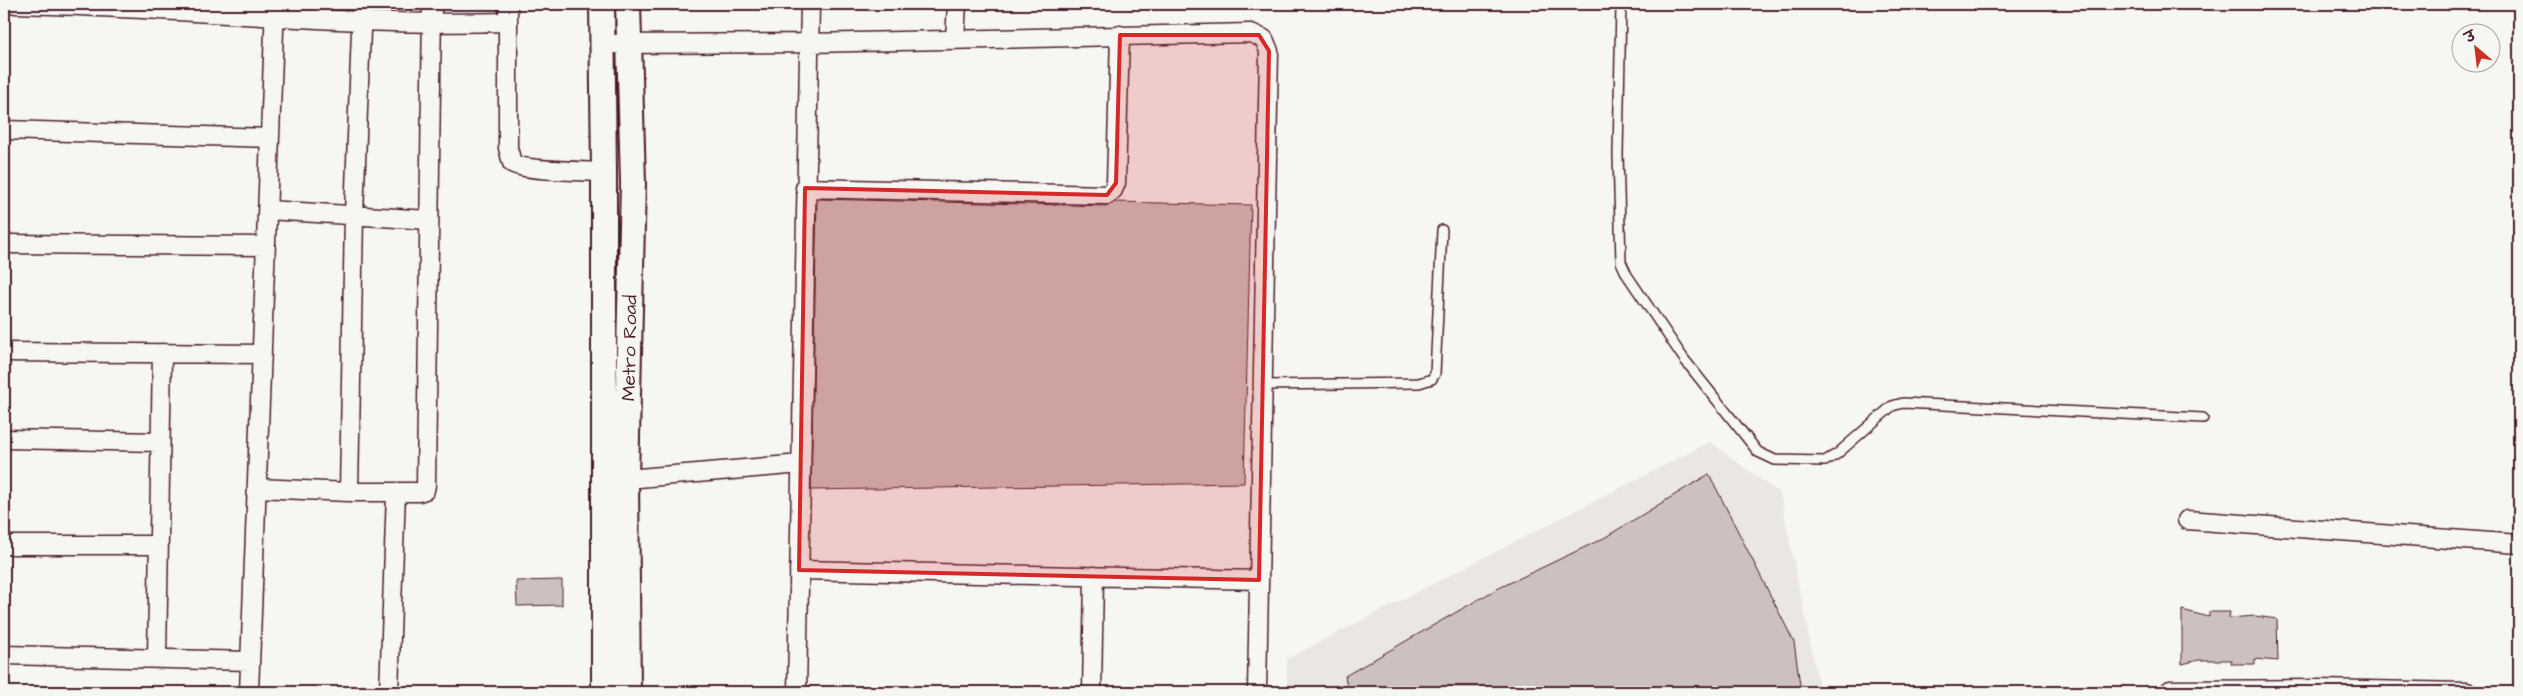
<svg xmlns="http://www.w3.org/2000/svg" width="2523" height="696" viewBox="0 0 2523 696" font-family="'Architects Daughter','Playpen Sans Deva',sans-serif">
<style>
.built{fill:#e9e6e3}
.building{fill:#ccc1c0;stroke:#4a1f2b}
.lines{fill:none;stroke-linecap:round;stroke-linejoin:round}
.lane-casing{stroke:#4a1f2b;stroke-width:12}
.street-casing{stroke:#4a1f2b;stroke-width:21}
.secondary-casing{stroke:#4a1f2b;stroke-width:28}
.lane{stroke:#f6f6f2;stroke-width:9}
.street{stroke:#f6f6f2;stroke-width:18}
.secondary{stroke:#f6f6f2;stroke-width:24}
.marked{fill:#d62828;fill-opacity:0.2;stroke:#d62828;stroke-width:4;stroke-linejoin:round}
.labels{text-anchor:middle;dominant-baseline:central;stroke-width:4.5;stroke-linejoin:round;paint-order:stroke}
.street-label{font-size:19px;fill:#4a1f2b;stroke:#f6f6f2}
</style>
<rect width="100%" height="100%" fill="#f6f6f2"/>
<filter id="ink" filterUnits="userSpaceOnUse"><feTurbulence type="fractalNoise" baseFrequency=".02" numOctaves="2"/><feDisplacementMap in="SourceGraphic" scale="10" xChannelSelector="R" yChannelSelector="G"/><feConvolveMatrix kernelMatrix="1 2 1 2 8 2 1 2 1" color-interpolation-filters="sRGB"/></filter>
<g filter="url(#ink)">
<!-- built -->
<path class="built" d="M1710,442L1780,494L1820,692H1287V659Z"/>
<!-- building -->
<path class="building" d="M817,199L1107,206L1115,202L1251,205L1244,483L811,490Z
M1709,474L1794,642L1801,692H1348L1345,676L1495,590L1604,538Z
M562,580V605L517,606L516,581Z
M2182,610L2209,617V612H2230L2229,618L2255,616L2277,619L2278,661L2255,659V664H2231L2232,660H2199L2182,664Z"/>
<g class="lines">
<defs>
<path id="lane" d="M1621,4L1618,154L1621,262L1627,275L1684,359L1758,452L1775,460L1825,461L1837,454L1892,406L1903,403L2203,418
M1263,385L1419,383L1432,379L1435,374L1442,230"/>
<path id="street" d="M15,4C179,7 344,27 508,22V4
M362,4L354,215L349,492H419L425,490L426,485L432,4
M508,22V148L512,163C522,171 587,171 604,172
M955,39L957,4
M604,44L810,43L1251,33L1264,39L1269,51L1257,692
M4,130L270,138
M805,188L1107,195L1113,190L1116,183L1120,35
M268,210L429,220
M4,244L266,246
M4,352L262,354
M4,439L160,442
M615,480L801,464
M257,488L349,492
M2187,520L2519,544
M4,545H159
M799,570L1259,580
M4,655L250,661
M157,658L162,353
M2170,690L2317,689L2467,692
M249,692L275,4
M389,692L396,492
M797,692L810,4
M1092,692L1094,576"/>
<path id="secondary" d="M602,4L604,172V692
M628,692L626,479L633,183L628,4"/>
</defs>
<!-- lane casing -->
<use href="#lane" class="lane-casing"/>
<!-- street casing -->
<use href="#street" class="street-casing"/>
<!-- secondary casing -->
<use href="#secondary" class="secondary-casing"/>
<!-- lane -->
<use href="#lane" class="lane"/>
<!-- street -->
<use href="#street" class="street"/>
<!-- secondary -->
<use href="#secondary" class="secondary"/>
</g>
</g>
<!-- marked area -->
<path class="marked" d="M1120,35H1259L1269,51L1259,580L799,570L805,188L1107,195L1116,183Z"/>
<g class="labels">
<!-- street labels -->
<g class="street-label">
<text transform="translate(630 348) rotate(-89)">Metro Road</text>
</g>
</g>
<!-- margin -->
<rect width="2523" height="696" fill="none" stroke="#f6f6f2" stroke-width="20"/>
<rect x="10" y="10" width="2503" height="676" fill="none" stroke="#4a1f2b" stroke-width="2" filter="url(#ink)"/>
<!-- north arrow -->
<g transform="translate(2476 48) rotate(332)"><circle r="24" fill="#f6f6f2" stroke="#b1a0a2"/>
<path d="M0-4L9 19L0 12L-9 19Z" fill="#c8321e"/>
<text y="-8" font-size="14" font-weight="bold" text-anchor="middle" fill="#4a1f2b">उ</text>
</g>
</svg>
